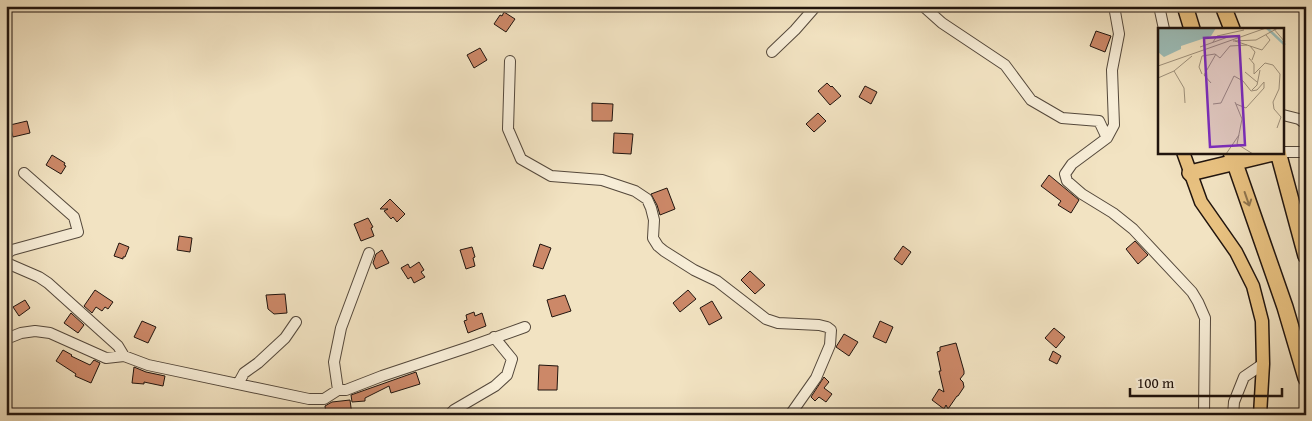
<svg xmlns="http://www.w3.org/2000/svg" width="1312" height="421" viewBox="0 0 1312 421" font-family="'Gentium Book Plus',serif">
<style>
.building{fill:#cc8868;stroke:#20140e}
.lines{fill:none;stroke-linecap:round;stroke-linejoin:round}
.minor-casing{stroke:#54483b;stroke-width:12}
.major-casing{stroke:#20140e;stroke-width:15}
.highway-casing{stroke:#20140e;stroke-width:18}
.minor{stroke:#f7edd7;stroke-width:10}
.major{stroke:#e9c281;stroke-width:12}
.highway{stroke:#e9c281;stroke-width:15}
.oneway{stroke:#8f744d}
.inset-river{fill:none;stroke:#9cbdb8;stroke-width:2.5}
.inset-road{fill:none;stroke:#9e907a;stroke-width:1}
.view{fill:#7b2cbf;fill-opacity:0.15;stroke:#7b2cbf;stroke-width:2.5}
.inset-edge{fill:none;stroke:#20140e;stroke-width:2.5}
</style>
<rect width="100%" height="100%" fill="#f2e3c2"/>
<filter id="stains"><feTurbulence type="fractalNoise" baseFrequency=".004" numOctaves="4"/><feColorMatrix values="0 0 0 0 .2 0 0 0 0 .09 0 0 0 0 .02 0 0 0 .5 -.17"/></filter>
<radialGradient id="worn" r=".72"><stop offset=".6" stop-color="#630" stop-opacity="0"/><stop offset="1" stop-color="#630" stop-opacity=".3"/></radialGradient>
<!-- building -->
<path class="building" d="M504,12L515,19L506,32L494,24L500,15L502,16Z
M1096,31L1111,36L1105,52L1090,46Z
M480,48L487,60L474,68L467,55Z
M827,83L831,87L832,86L841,96L830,105L818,91Z
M865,86L877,92L871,104L859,97Z
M592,103L613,104L612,121H592Z
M818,113L826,121L814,132L806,124Z
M27,121L30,133L13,137L10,125Z
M614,133L633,134L631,154L613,153Z
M52,155L65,163L64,165L66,166L61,174L46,165Z
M1049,175L1079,200L1071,213L1058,205L1061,201L1041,186Z
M667,188L675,209L660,215L657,205L651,194Z
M390,199L405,214L397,222L393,217L391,219L384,211L388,209H380Z
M368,218L373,227L371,228L374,236L361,241L354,224Z
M179,236L192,238L190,252L177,250Z
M1135,241L1148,255L1138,264L1126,249Z
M119,243L129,247L125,257H123V259L114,256Z
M540,244L551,248L543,269L533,266Z
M903,246L911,252L902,265L894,259Z
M472,247L475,257L473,258L475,266L466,269L460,250Z
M382,250L389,263L376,269L373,263L376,254Z
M419,262L424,270L421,272L425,277L414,283L411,277L408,279L401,268L408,264L410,268Z
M750,271L765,285L755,294L741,280Z
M95,290L113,302L108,309L105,307L102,311L96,307L92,313L84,306Z
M688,290L696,299L680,312L673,303Z
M285,294L287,313L274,314L268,309L266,295Z
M565,295L571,311L552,317L547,300Z
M25,300L30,308L19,316L13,307Z
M712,301L722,318L709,325L700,308Z
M474,312L475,316L482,313L486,326L468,333L464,321L467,320L466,315Z
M71,313L84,325L78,333L64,323Z
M142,321L156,327L148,343L134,337Z
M880,321L893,327L886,343L873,337Z
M1054,328L1065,337L1056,348L1045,338Z
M844,334L858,342L849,356L836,347Z
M956,343L964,371V374L960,379L963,382L964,387L958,396H957L948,409L946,405L944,409L932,400L939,389L944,392L939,371H941L937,352L940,351V347Z
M63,350L72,355L71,356L90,365L94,360L100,363L91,383L75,376L76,374L56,361Z
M1053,351L1061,356L1057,364L1049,360Z
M539,365L558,366L557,390H538Z
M134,367L146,372L165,376L163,386L144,382V384L132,383Z
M416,372L420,384L391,393L389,386L365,398V401L352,402L351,395Z
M824,377L829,382L824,388L832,394L826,402L819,397L815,401L811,397Z
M350,400L352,415H326L325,406L332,402Z"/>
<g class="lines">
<defs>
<path id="minor" d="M923,6L942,23L1005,65L1031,100L1062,118L1099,121L1107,138
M1114,6L1119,34L1112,70L1114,125L1107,138L1072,164L1065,174L1067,181L1082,194L1113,213L1133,229L1192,292L1198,302L1205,318L1204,415
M1159,6L1164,29
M772,52L795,30L816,6
M510,61L508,129L521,159L551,176L602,180L635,191L647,199L651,208L654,220L653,238L658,246L664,251L694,270L717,281L766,319L778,323L819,325L827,327L831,330L830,345L816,378L790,415
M1283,115L1299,119L1306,124
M1283,152H1306
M6,254L12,250L78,232L74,217L24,173
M6,261L9,264L39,277L48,283L118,346L124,356
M6,339L21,333L35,331L50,333L106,358L124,356L148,365L309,399H324L338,390H346L382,376L469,347L525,327
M238,384L244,373L258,363L285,338L296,322
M338,390L334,362L341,328L369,253
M449,415L454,410L495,386L507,375L512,359L494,337
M1233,415L1234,402L1244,377L1263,364"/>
<path id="major" d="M1183,152L1201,202L1236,252L1253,286L1262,321L1263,364L1260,415"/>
<path id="highway" d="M1185,6L1192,29
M1223,6L1232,29
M1231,152L1285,307L1306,378
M1278,152L1306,256
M1190,173L1277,152"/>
</defs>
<!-- minor casing -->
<use href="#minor" class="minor-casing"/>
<!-- major casing -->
<use href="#major" class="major-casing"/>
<!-- highway casing -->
<use href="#highway" class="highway-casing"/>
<!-- minor -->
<use href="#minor" class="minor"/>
<!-- major -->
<use href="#major" class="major"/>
<!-- highway -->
<use href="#highway" class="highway"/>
</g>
<!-- one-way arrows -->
<defs><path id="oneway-shaft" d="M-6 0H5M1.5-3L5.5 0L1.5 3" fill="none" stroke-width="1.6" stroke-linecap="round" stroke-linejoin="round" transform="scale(1.25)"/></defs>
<use class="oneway" href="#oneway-shaft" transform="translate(1247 199) rotate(71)"/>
<!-- overview -->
<g transform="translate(1158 28)">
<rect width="126" height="126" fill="#f2e3c2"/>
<path d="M0,0H58L53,8L23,18V21L6,29L0,24Z" fill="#9cbdb8"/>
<path class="inset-river" d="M109,0L127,17"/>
<path class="inset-road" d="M115,0L127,14M75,13L98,12L120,0M77,13L104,22L112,12L108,7M55,14L59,8L86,2M92,18L97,24L94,32M42,19L70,9M91,30L96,36V46L107,35L115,37L122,46L121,61L115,74L116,81L123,89L119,100M0,38L108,0M16,43L26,60L27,75M87,44L99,54M44,46L41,39L44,28L57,26L62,30L72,18L89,17M0,50L16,43L34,28M53,55L46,47L58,26M94,62L99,57L102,42M77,74L84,91L79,116L95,126M55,76L63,75L76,48L85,53L93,63L99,62L106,54V60L88,80L78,76M68,126L81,107"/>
<path class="view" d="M81,8L87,117L52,119L46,10Z"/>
<rect width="126" height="126" class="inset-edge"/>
</g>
<!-- margin -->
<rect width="1312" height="421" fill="none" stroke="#f2e3c2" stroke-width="25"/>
<rect x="8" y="8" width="1297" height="406" fill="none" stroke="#20140e" stroke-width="2.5"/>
<rect x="12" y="12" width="1287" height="396" fill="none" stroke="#20140e"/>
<!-- scale -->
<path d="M1130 388v8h152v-8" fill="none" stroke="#20140e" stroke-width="2.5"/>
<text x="1137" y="388" font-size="15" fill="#20140e" stroke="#f7edd7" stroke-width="4" paint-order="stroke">100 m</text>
<rect width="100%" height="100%" filter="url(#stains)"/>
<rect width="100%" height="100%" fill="url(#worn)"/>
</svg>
